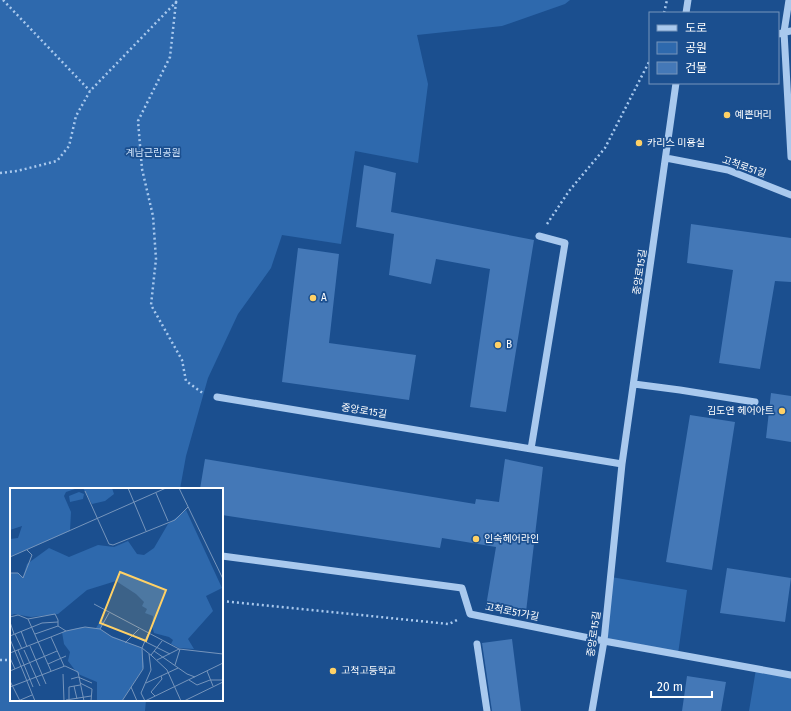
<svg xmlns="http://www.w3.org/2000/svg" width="791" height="711" viewBox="0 0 791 711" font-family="'Fira Sans','Noto Sans KR',sans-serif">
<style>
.green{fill:#2e69ad}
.building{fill:#4478b7}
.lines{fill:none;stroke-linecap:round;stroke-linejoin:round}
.path{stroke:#a9c9ee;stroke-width:2.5;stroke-dasharray:2 3;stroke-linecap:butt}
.minor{stroke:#a9c9ee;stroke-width:7}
.poi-dot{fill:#ffd166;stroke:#1b4f8f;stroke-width:1.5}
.labels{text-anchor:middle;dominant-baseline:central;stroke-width:3.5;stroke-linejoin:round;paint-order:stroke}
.poi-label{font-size:10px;fill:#fff;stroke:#1b4f8f;text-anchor:start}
.park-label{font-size:10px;fill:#cfe3fa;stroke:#1b4f8f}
.street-label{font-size:10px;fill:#fff;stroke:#1b4f8f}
.inset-road{fill:none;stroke:#7695bc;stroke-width:1}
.view{fill:#ffd166;fill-opacity:0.15;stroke:#ffd166;stroke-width:2}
.inset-edge{fill:none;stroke:#fff;stroke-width:2}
</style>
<rect width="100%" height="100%" fill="#1b4f8f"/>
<!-- green -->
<path class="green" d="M0,0H570L565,4L502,26L417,35L428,84L418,163L355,151L341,244L282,235L271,268L238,314L208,378L186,456L180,489H11V700H146L145,711H0Z
M611,577L687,590L678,654L604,641Z
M756,669L791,675V711H749Z"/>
<!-- building -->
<path class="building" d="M364,165L396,173L391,212L534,240L506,412L470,407L490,269L436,259L431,284L389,275L394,234L356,227Z
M691,224L791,238V282L775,281L760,369L719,363L733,270L687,263Z
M298,248L339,254L329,343L416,355L409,400L282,382Z
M771,393L791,396V442L766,438Z
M690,415L735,422L712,570L666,562Z
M205,459L475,504L476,499L499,502L505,459L543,467L526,612L486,606L496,547L442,538L440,548L222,515V489H200Z
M727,568L791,578L785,622L720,613Z
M512,639L521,711H492L482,643Z
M687,676L726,682L721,711H682Z"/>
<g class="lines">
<!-- path -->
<path class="path" d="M3,0L90,91
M176,2L170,57L138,121L142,169L153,216L156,259L151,305L182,360L186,381L204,394
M664,13L667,0
M0,173L17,171L57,161L69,146L76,116L90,91L178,0
M547,224L569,191L605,148L650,60
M222,601L449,624L457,620
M0,660H11"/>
<!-- minor -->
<path class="minor" d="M789,0L784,32L791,157
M686,13L688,0
M778,34L791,31
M666,158L728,170L791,195
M634,384L680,390L755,402
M217,397L622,464
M531,449L565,243L539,236
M222,556L462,588L470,614L604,641L791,675
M477,644L487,711
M592,711L604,641L622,464L676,83"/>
</g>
<!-- markers -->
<g class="poi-dot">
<circle cx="727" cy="115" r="4"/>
<circle cx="639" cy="143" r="4"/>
<circle cx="313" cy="298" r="4"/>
<circle cx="498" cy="345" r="4"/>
<circle cx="782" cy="411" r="4"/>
<circle cx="476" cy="539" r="4"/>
<circle cx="333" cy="671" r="4"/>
</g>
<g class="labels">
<!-- poi labels -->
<g class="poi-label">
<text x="735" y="115">예쁜머리</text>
<text x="647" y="143">카리스 미용실</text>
<text x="321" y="298">A</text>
<text x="506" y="345">B</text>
<text x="774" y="411" text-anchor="end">김도연 헤어아트</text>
<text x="484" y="539">인숙헤어라인</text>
<text x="341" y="671">고척고등학교</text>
</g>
<!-- park labels -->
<g class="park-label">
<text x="153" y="153">계남근린공원</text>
</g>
<!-- street labels -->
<g class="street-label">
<text transform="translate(744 167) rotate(19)">고척로51길</text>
<text transform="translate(640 272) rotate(-82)">중앙로15길</text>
<text transform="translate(364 411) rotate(9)">중앙로15길</text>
<text transform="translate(512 612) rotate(11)">고척로51가길</text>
<text transform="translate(594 634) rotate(-82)">중앙로15길</text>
</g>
</g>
<!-- overview -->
<g transform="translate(10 488)">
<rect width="213" height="213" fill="#1b4f8f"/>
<path d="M0,0H68L56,4L54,8L61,24L60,43L0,69V51L8,50L12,38L0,42ZM73,0H102L104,6L95,13L82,16ZM69,4L74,6L73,11L60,14L59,8ZM176,22L212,100L196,108L203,123L178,151L184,161L169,160L161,156L163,152L159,149L144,145L142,138L143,128L135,125L137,121L132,118L134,114L126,106L106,93L77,102L48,126L21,129L4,126L0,128V85H8L13,89L17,76L39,60L59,69L88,57L104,59L118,53L127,66L134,67L144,60L158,36ZM91,132L94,134L90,141L99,147L132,160L134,179L112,213H87V194L68,186L58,173L60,164L54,156L52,144L72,139L86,140Z" fill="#2e69ad"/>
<path class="inset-road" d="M118,0L136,43M169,0L213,91M75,3L99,56L103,57L165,32L178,19M146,5L158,33M0,69L156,0M0,85H8L13,90L22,67L17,62M84,116L169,161L213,166M0,129L8,127L18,131L45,126L48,132V138L56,143M18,131L41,183M0,134L4,146M90,141L99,125M11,143L17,159M5,146L12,161M25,146L48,138M0,148L32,135L48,134M124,148L160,166M41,149L54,178M0,151L25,213M115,155L129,141M20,158L36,196M8,162L23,199M14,162L30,198M144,163L177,186L185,189M0,165L56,143L75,139L90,141L102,149L132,160L142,168L157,182L171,213M141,167L152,153M0,170L5,181M147,172L169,161M38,176L56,168M165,177L170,161M0,183L47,163M197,183L203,198M53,186L54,213M61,191L68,189L82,195M179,192L187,197L200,192H213M0,193L10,213M70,195L82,201L81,213M136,195L168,180M64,198L67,211M0,199L55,178L68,184L74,213M121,199L127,213M145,208L141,204L152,191L151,188M59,211V199L70,197M56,212L81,208M8,213L22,207M112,213L133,181L132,160L138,146M135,213L131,205L141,182L139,166M135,213L213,175M174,213L213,194"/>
<path class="view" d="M110,84L156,102L136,153L90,135Z"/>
<rect width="213" height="213" class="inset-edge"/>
</g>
<!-- legend -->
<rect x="649" y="12" width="130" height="72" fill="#1b4f8f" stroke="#7695bc"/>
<rect x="657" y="25" width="20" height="6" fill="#a9c9ee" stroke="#7695bc"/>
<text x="685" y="32" font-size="12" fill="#ffffff">도로</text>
<rect x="657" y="42" width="20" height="12" fill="#2e69ad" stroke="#7695bc"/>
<text x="685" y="52" font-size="12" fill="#ffffff">공원</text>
<rect x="657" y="62" width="20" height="12" fill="#4478b7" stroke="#7695bc"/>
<text x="685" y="72" font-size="12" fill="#ffffff">건물</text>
<!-- scale -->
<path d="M651 691v6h61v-6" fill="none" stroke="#ffffff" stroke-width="2"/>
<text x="657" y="691" font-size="12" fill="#ffffff" stroke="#1b4f8f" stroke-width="3" paint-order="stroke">20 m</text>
</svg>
